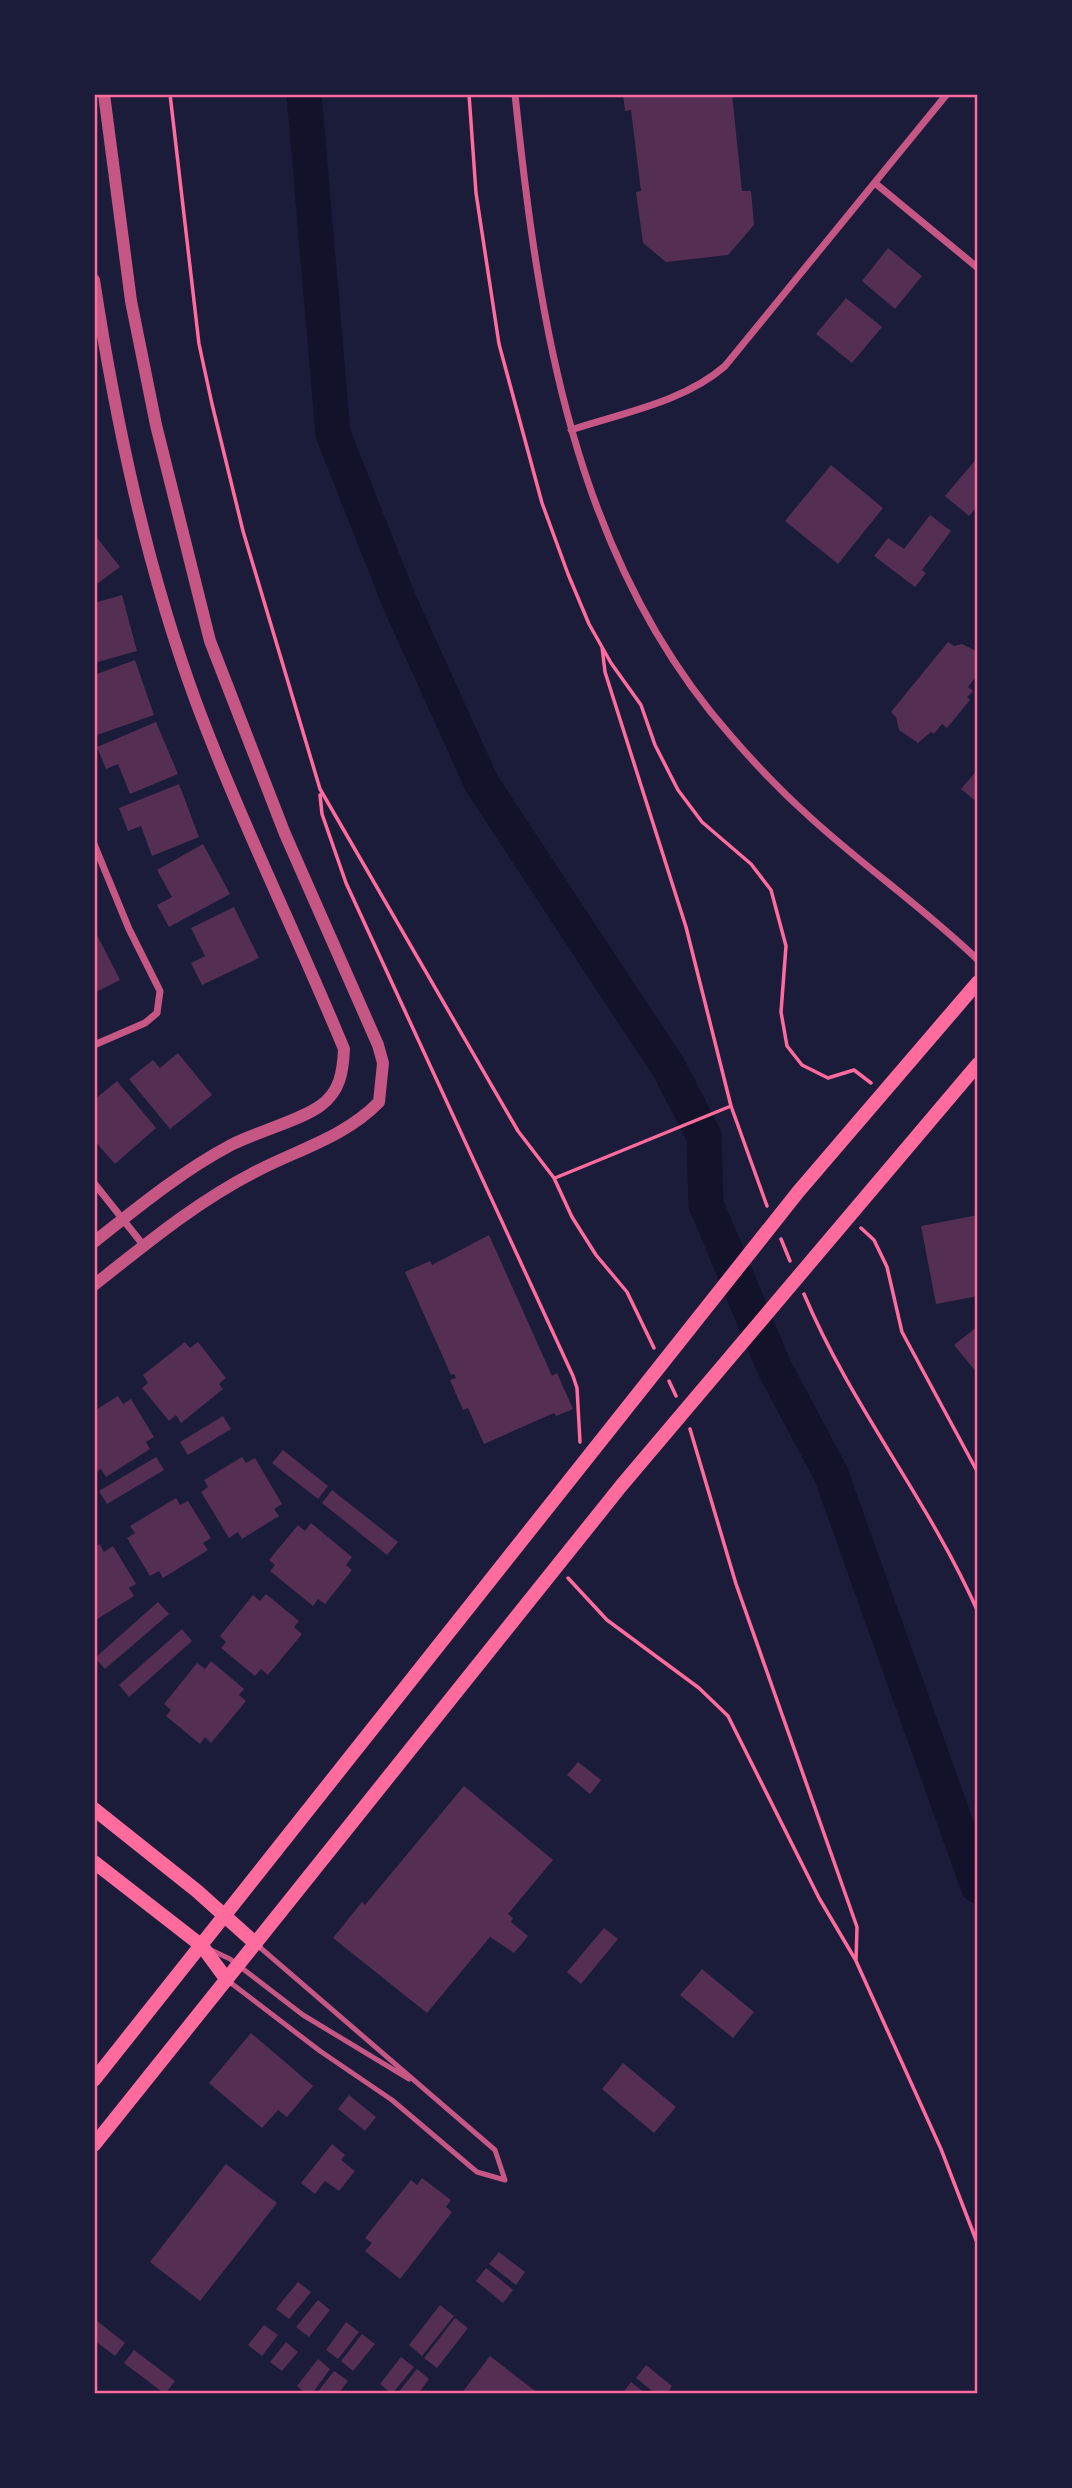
<svg xmlns="http://www.w3.org/2000/svg" width="1072" height="2488" viewBox="0 0 1072 2488" font-family="Inter,sans-serif">
<style>
.lines{fill:none;stroke-linecap:round;stroke-linejoin:round}
.river{stroke:#12122b;stroke-width:35}
.building{fill:#542f53}
.path{stroke:#ff6b9d;stroke-width:3.5}
.service{stroke:#c65784;stroke-width:5}
.minor{stroke:#c65784;stroke-width:7}
.tertiary{stroke:#c65784;stroke-width:12}
.secondary{stroke:#ff6b9d;stroke-width:14}
.neatline{fill:none;stroke:#ff6b9d;stroke-width:2.5}
</style>
<rect width="100%" height="100%" fill="#1b1b3a"/>
<g class="lines">
<!-- river -->
<path class="river" d="M304,94L333,434L400,603L482,784L669,1068L704,1136L706,1204L774,1367L831,1474L978,1886"/>
</g>
<!-- building -->
<path class="building" d="M623,94H732L742,191H751L754,225L728,255L666,262L643,243L636,192L641,191L631,110L625,111Z
M888,248L922,276L895,309L862,281Z
M846,298L882,327L852,363L816,334Z
M978,457V505L969,516L945,496Z
M831,465L883,508L838,564L785,521Z
M930,515L951,531L922,570L926,573L915,587L874,556L888,538L904,549Z
M94,534L120,567L94,586Z
M122,595L137,651L94,663V603Z
M948,642L954,646L962,644L978,652V674L968,687L973,691L967,697L970,700L947,728L942,724L934,734L931,732L918,743L899,730L896,717L891,712Z
M135,660L154,715L94,736V710L97,709L94,675Z
M156,722L178,774L130,794L118,764L106,769L97,747Z
M978,769V803L961,789Z
M179,784L199,837L152,856L141,826L128,831L119,808Z
M203,844L230,894L169,927L157,905L172,897L157,870Z
M234,907L259,958L202,985L191,963L205,956L191,928Z
M94,929L120,980L94,993Z
M178,1053L212,1095L170,1129L129,1079L153,1060L160,1068Z
M117,1081L156,1128L115,1164L94,1140V1100Z
M978,1215V1296L936,1304L921,1226Z
M489,1235L552,1376L557,1373L573,1409L556,1416L554,1413L484,1444L468,1408L463,1410L450,1380L456,1378L454,1374L451,1375L405,1272L430,1261L432,1265Z
M978,1326V1374L954,1345Z
M185,1342L190,1348L198,1342L226,1378L219,1384L223,1389L181,1423L176,1415L169,1421L142,1388L148,1383L143,1375Z
M118,1396L123,1404L131,1399L154,1437L146,1442L150,1449L106,1477L101,1469L94,1473V1411Z
M223,1416L231,1429L188,1455L180,1442Z
M283,1450L328,1486L318,1499L272,1463Z
M156,1457L164,1470L107,1504L99,1491Z
M242,1457L246,1463L255,1458L282,1504L274,1509L279,1516L242,1539L238,1532L229,1538L201,1492L208,1487L204,1480Z
M332,1490L398,1542L387,1555L322,1503Z
M176,1498L180,1505L188,1501L211,1538L203,1543L208,1550L163,1578L159,1571L150,1576L127,1538L135,1533L130,1526Z
M311,1523L352,1557L346,1565L352,1570L325,1604L318,1599L313,1606L270,1571L275,1565L269,1560L298,1525L305,1531Z
M100,1544L104,1552L113,1546L136,1584L129,1588L134,1596L94,1621V1548Z
M266,1594L299,1621L294,1627L302,1634L268,1675L261,1669L255,1676L221,1648L226,1642L220,1636L253,1595L260,1601Z
M158,1602L169,1614L105,1669L95,1658Z
M182,1629L192,1641L129,1697L119,1685Z
M211,1661L244,1689L239,1695L246,1701L211,1743L205,1737L200,1744L166,1716L171,1710L164,1704L197,1663L205,1669Z
M578,1762L601,1780L590,1794L567,1775Z
M464,1786L553,1860L508,1914L513,1918L511,1922L528,1936L514,1953L490,1937L427,2013L333,1938L362,1902L365,1905Z
M604,1928L618,1939L581,1984L567,1972Z
M702,1969L754,2012L733,2038L680,1995Z
M251,2033L313,2086L287,2117L278,2110L262,2128L209,2083Z
M623,2063L676,2107L654,2133L602,2089Z
M349,2095L376,2117L365,2131L338,2109Z
M332,2144L345,2155L341,2160L355,2171L339,2191L325,2181L315,2194L301,2183Z
M226,2164L277,2203L200,2301L150,2262Z
M422,2178L451,2200L446,2207L452,2212L400,2279L365,2251L372,2243L365,2238L411,2180L417,2185Z
M499,2252L525,2272L516,2285L489,2264Z
M486,2268L513,2290L503,2303L476,2281Z
M298,2282L311,2292L289,2319L276,2309Z
M318,2300L330,2310L309,2337L296,2327Z
M440,2305L454,2316L422,2356L409,2345Z
M455,2318L468,2328L437,2368L424,2358Z
M97,2321L125,2343L115,2356L94,2340Z
M346,2322L359,2332L338,2359L326,2350Z
M264,2325L278,2335L262,2356L248,2345Z
M362,2334L375,2344L353,2371L341,2361Z
M286,2342L298,2352L282,2371L270,2362Z
M134,2350L175,2381L165,2394L124,2363Z
M490,2356L539,2394H461Z
M401,2357L414,2367L392,2394L380,2384Z
M318,2359L330,2369L312,2394H306L297,2386Z
M646,2365L672,2386L667,2394H656L636,2378Z
M417,2369L429,2379L418,2394H397Z
M334,2371L348,2381L338,2394H316Z
M631,2382L646,2394H622Z"/>
<g class="lines">
<!-- path -->
<path class="path" d="M170,94L199,344L212,404L243,531L320,789L518,1131L554,1178L572,1217L596,1255L627,1292L654,1348
M469,94L476,193L499,344L542,503L568,574L589,624L611,663L641,705L655,745L678,790L702,822L751,864L771,890L786,946L781,1012L787,1046L802,1065L828,1078L854,1070L871,1083
M602,647L605,672L686,927L731,1106L767,1206
M320,795L322,814L346,883L573,1376L577,1388L580,1442
M555,1178L731,1106
M861,1228L874,1240L887,1267L902,1332L978,1473
M781,1239L790,1261
M804,1294C851,1406 929,1501 978,1612
M669,1381L676,1396
M690,1429L736,1584L857,1927L856,1961L941,2149L978,2245
M568,1578L607,1620L699,1688L728,1716L819,1898L855,1959"/>
<!-- service -->
<path class="service" d="M256,1944L495,2150L505,2180
M207,1948L230,1959L303,2015L409,2079
M227,1980L320,2051L392,2100L477,2172L505,2180"/>
<!-- minor -->
<path class="minor" d="M515,94C538,320 574,559 731,736C756,765 784,794 812,819C866,868 926,910 978,960
M875,183L978,268
M571,430C622,413 684,402 725,366L947,94
M94,844L129,929L160,991L157,1013L145,1023L94,1045
M94,1183L144,1246"/>
<!-- tertiary -->
<path class="tertiary" d="M94,280C116,423 146,566 196,702C240,820 296,933 344,1049C343,1072 340,1092 320,1106C299,1121 256,1132 231,1145C182,1171 138,1207 94,1242
M94,1285C145,1245 195,1203 253,1173C296,1150 344,1138 379,1102L383,1063L378,1045L285,834L210,641L156,425L131,301L104,94"/>
<!-- secondary -->
<path class="secondary" d="M94,1809L197,1891L256,1944
M94,1862L202,1946L227,1980
M94,2080L798,1192L978,982
M94,2145L621,1486L978,1064"/>
</g>
<!-- border -->
<rect width="1072" height="2488" fill="none" stroke="#1b1b3a" stroke-width="192"/>
<rect x="96" y="96" width="880" height="2296" class="neatline"/>
</svg>
